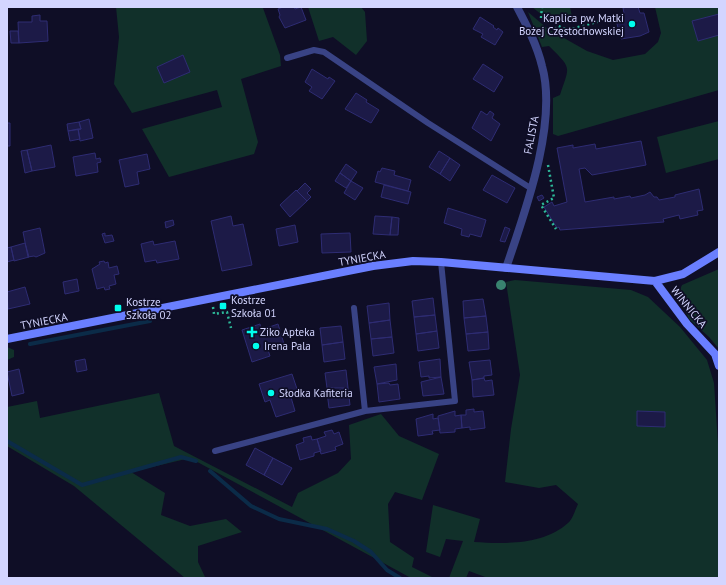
<svg xmlns="http://www.w3.org/2000/svg" width="726" height="585" viewBox="0 0 726 585" font-family="'PT Sans',sans-serif">
<style>
.green{fill:#11302a}
.lines{fill:none;stroke-linecap:round;stroke-linejoin:round}
.stream{stroke:#0b2b48;stroke-width:4}
.building{fill:#1c1a47;stroke:#2e2c73}
.path{stroke:#2db999;stroke-width:2.5;stroke-dasharray:2 3;stroke-linecap:butt}
.lane{stroke:#394385;stroke-width:6}
.street{stroke:#394385;stroke-width:8}
.secondary{stroke:#6a7fff;stroke-width:8}
.tree{fill:#39836f}
.poi-dot{fill:#00feed;stroke:#0f0e26;stroke-width:1.5}
.labels{text-anchor:middle;dominant-baseline:central;stroke-width:3.5;stroke-linejoin:round;paint-order:stroke}
.poi-label{font-size:11px;fill:#d3d5ff;stroke:#0f0e26;text-anchor:start}
.street-label{font-size:11px;fill:#d3d5ff;stroke:#0f0e26}
</style>
<rect width="100%" height="100%" fill="#0f0e26"/>
<!-- green -->
<path class="green" d="M116,7H265L263,8L280,55L281,66L241,79L258,142L254,154L169,177L142,129L222,107L217,90L132,113L114,84L119,37Z
M308,7H361L365,12L367,41L356,55L333,37L319,41Z
M532,7H570L572,17L551,22Z
M655,7H719V90L558,136L553,134V98L560,95C570,65 572,69 549,46L542,47L528,12L548,29L587,51L613,60L645,54L658,42L661,33Z
M719,121V159L666,173L657,137Z
M719,269V349L709,337L689,319L678,294L682,285Z
M515,280L631,290L648,297L680,327L707,360L714,383L719,459V578H488L469,571L466,578H449L463,541L446,539L440,557L426,552L433,505L480,519L474,542C505,544 544,545 568,523C573,519 575,510 578,504L556,485L539,488L505,482L511,429L520,375L506,282Z
M7,347L14,350V357L7,360Z
M159,393L174,446L292,507L298,493L338,473L351,459L349,425L381,414L399,436L439,454L422,500L395,492L388,504L390,542L414,558L412,567L434,578H411L190,458L131,472L165,493L161,515L190,526L226,519L242,532L198,546V562L205,577L185,578L74,486L7,446V407L37,401L40,418Z"/>
<g class="lines">
<!-- stream -->
<path class="stream" d="M30,344L150,321
M7,441L82,485L181,457L196,461
M210,471L251,506L279,519L327,529L354,541L371,552L387,570L400,578"/>
</g>
<!-- building -->
<path class="building" d="M283,7H294L295,9L301,7L306,20L285,28L279,17L280,15L278,9Z
M628,7H638L640,13H644L649,32L640,36L621,39L616,20L620,19L624,13L623,8Z
M719,14V35L698,41L692,21Z
M40,15V21H47L48,41L19,43L18,22H32V16Z
M480,17L494,26L493,27L497,30L498,28L503,32L495,45L481,37L483,34L473,29Z
M10,31H18L19,43H11Z
M183,55L190,72L164,83L157,67Z
M483,64L503,77L494,92L473,79Z
M312,69L328,79L329,77L335,81L322,99L309,91L312,87L305,82Z
M356,93L367,100L366,102L379,110L371,123L345,109Z
M481,111L487,115L490,111L494,114L492,118L500,124L491,141L472,128Z
M89,119L93,138L80,141L78,129H81L79,122Z
M79,122L81,129L68,131L67,124Z
M7,123H10V146H7Z
M78,129L80,139L70,141L68,131Z
M641,141L646,165L592,175L585,168L579,169L585,202L614,197V199L630,196L631,198L645,195L650,192L654,197H657L659,200L675,197V195L699,189L703,210L697,211L698,215L680,219L679,215L663,219L664,222L560,230L559,227L557,228L544,207L552,202L554,206L567,202L557,148L573,145V148L595,144L596,149Z
M51,145L55,167L32,171L27,150Z
M27,150L32,171L25,173L21,151Z
M439,151L450,158L440,174L429,167Z
M95,153L96,159L100,158L101,162L97,163L98,172L76,176L73,157Z
M147,154L150,169L137,172L139,184L125,187L119,160Z
M450,158L460,165L450,181L440,174Z
M346,164L357,172L351,181L340,173Z
M382,168L395,171L394,175L411,180L408,191L375,182L378,171L380,172Z
M340,173L351,181L346,188L335,181Z
M492,175L515,188L507,203L483,190Z
M351,181L363,188L355,200L344,193Z
M305,183L311,189L307,193L311,197L307,201L297,191Z
M384,185L411,192L408,204L381,197Z
M296,190L307,201L290,217L280,205Z
M542,195L544,198L539,201L537,197Z
M448,208L486,220L481,237L470,234L469,237L461,235L462,229L444,223Z
M231,216L233,226L243,224L252,265L222,271L211,221Z
M375,216L392,217L390,235L373,234Z
M392,217L399,218L398,235H390Z
M173,220L174,225L166,228L165,222Z
M295,225L298,242L279,246L276,229Z
M505,227L510,229L505,242L500,241Z
M40,228L45,253L36,257L34,256L28,257L23,232Z
M105,233V236L112,235L114,241L105,243L102,234Z
M350,233L351,252L322,253L321,234Z
M153,241L154,245L175,241L179,259L157,263L156,260L145,262L141,244Z
M25,243L29,257L14,261L11,247Z
M11,247L14,260L7,262V248Z
M104,261L105,263L108,262L109,268L117,266L119,274L114,275L116,284L109,286L110,289L105,290L104,287L97,289L92,269L100,264L99,262Z
M77,279L79,291L65,294L63,282Z
M25,287L30,304L8,309L7,292Z
M433,298L435,315L414,317L412,301Z
M483,299L486,316L464,318L463,301Z
M389,303L390,320L369,323L367,306Z
M435,315L437,331L416,334L414,317Z
M486,316L488,332L466,334L464,318Z
M390,320L392,337L371,339L369,323Z
M260,324L261,330L278,324L284,344L268,350L270,356L252,362L242,330Z
M341,326L343,342L322,345L320,328Z
M437,331L439,348L418,351L416,334Z
M488,332L489,349L468,351L466,334Z
M392,337L394,353L373,356L371,339Z
M343,342L345,359L324,362L322,345Z
M85,359L87,370L77,372L75,361Z
M440,359L441,377L429,378V376L421,377L419,362Z
M490,360L492,375L484,376V378L472,380L469,362Z
M396,364L397,380L377,384L374,367Z
M19,369L24,393L12,396L7,372Z
M346,370L348,388H327L325,373Z
M292,374L298,392L290,394L295,411L276,417L270,400L265,402L259,384Z
M441,377L444,394L423,396L421,382Z
M484,378L485,381L492,380L494,395L473,397L472,380Z
M389,383L390,385L398,384L400,399L379,402L377,384Z
M348,388L350,405L329,408L327,392Z
M474,409V412L483,411L485,428L470,430V427L462,428L461,415H466V410Z
M455,411V416L461,415L462,428L455,429V432L440,433L438,416Z
M637,411L665,412V427L637,426Z
M433,414V419L438,418L440,430L432,431L433,434L418,436L416,419Z
M332,430L334,434L339,432L343,444L335,447L336,450L321,454L317,439L326,436L324,432Z
M311,436L312,440L317,439L321,451L314,453V456L300,460L296,445L304,442L303,438Z
M255,448L273,458L264,475L246,465Z
M273,458L292,468L282,485L264,475Z"/>
<g class="lines">
<!-- path -->
<path class="path" d="M541,18L542,7
M555,29L558,26L568,30L622,15
M548,165L554,198L541,205L556,229
M213,307L214,314L227,312L231,328"/>
<!-- lane -->
<path class="lane" d="M287,58L314,50L324,52L428,123L532,189
M354,308L365,411
M215,451L365,411L455,401L441,262"/>
<!-- street -->
<path class="street" d="M506,268C525,212 558,123 542,66C537,45 527,26 517,7"/>
<!-- secondary -->
<path class="secondary" d="M655,281L687,324L715,354L719,366
M7,339L373,266L413,261L441,262L655,281L683,274L719,252"/>
</g>
<!-- trees -->
<circle class="tree" cx="501" cy="285" r="5"/>
<!-- markers -->
<g class="poi-dot">
<circle cx="632" cy="24" r="4"/>
<rect x="219" y="302" width="8" height="8" rx="2"/>
<rect x="114" y="304" width="8" height="8" rx="2"/>
<path d="M250 326h4v4h4v4h-4v4h-4v-4h-4v-4h4z"/>
<circle cx="256" cy="346" r="4"/>
<circle cx="271" cy="393" r="4"/>
</g>
<g class="labels">
<!-- poi labels -->
<g class="poi-label">
<text x="624" y="18" text-anchor="end">Kaplica pw. Matki<tspan x="624" dy="13">Bożej Częstochowskiej</tspan></text>
<text x="231" y="300">Kostrze<tspan x="231" dy="13">Szkoła 01</tspan></text>
<text x="126" y="302">Kostrze<tspan x="126" dy="13">Szkoła 02</tspan></text>
<text x="260" y="332">Ziko Apteka</text>
<text x="264" y="346">Irena Pala</text>
<text x="279" y="393">Słodka Kafiteria</text>
</g>
<!-- street labels -->
<g class="street-label">
<text transform="translate(531 135) rotate(-79)">FALISTA</text>
<text transform="translate(362 258) rotate(-10)">TYNIECKA</text>
<text transform="translate(689 307) rotate(51)">WINNICKA</text>
<text transform="translate(44 321) rotate(-11)">TYNIECKA</text>
</g>
</g>
<!-- border -->
<rect width="726" height="585" fill="none" stroke="#d3d5ff" stroke-width="16"/>
</svg>
